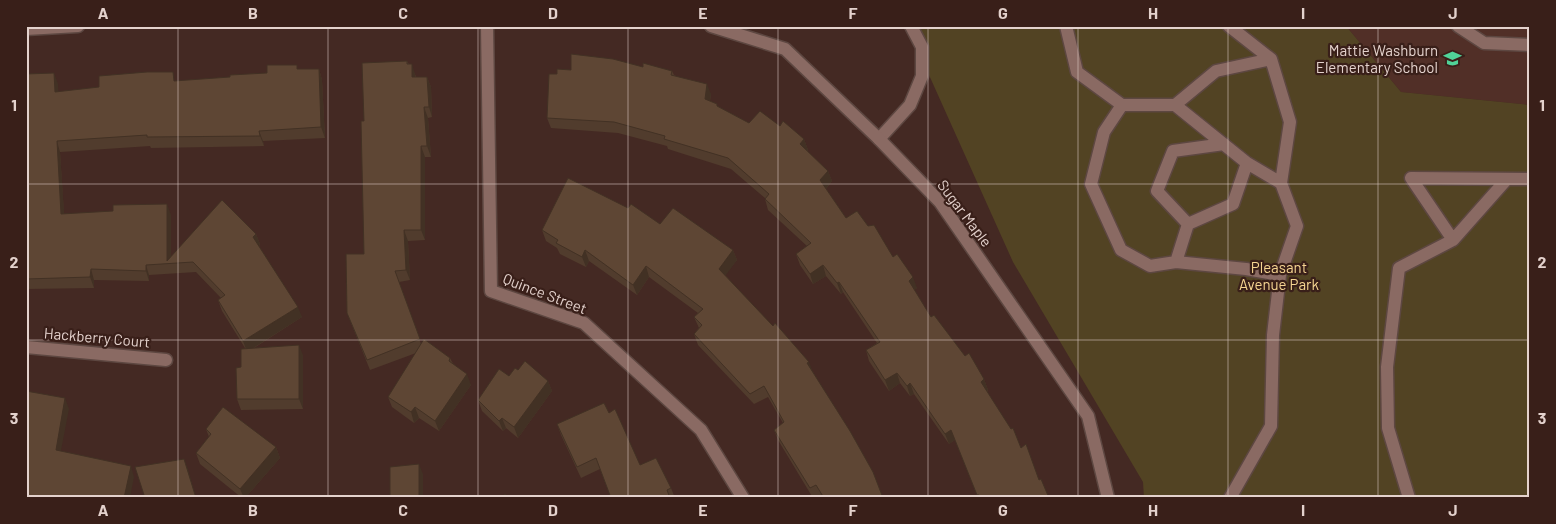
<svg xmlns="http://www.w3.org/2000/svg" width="1556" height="524" viewBox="0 0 1556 524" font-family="Barlow,sans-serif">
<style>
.built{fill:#512f27}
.green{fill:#524323}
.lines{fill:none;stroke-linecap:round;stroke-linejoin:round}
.service-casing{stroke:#5d4741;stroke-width:15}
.minor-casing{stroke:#5d4741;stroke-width:15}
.service{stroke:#8a6a63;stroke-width:12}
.minor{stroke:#8a6a63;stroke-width:12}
.wall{fill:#513c2d}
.shaded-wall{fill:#423124}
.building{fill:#5e4634;stroke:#423124}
.grid{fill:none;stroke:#e4d2cd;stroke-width:1;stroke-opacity:0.55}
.labels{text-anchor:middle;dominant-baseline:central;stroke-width:4.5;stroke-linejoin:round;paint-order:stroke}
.poi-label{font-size:15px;fill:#e4d2cd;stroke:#391f19;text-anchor:end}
.street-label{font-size:15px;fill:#e4d2cd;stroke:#391f19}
.park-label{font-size:15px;fill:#f6d592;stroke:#391f19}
.neatline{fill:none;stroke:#e4d2cd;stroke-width:2}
.grid-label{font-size:16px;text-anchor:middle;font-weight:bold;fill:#e4d2cd}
</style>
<rect width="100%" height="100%" fill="#442923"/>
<!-- built -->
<path class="built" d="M1346,26H1530V105L1401,92Z"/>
<!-- green -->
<path class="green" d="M907,26H1346L1401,92L1530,105V498H1144L1143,482L1013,262Z"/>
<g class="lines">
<defs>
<path id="service" d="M1066,26L1077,72L1122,105
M1229,26L1271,59L1290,122L1281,183
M1458,26L1484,43L1530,45
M1175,105L1216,71L1271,59
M879,139L910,105L922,76V47L911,26
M1224,144L1173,151L1157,191L1188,224L1233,204L1247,163L1175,105H1122L1104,132L1091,184L1121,250L1150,266L1176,262L1246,269L1280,275L1273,335L1271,426L1230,498
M1247,163L1281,183L1297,226L1280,275
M1507,179L1453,240L1411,178L1530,179
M1176,262L1188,224
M1409,498L1388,428L1387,367L1399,268L1453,240"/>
<path id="minor" d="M487,26L491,291L584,323L701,430L743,498
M711,26L785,49L879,139L940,202L1088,416L1108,498
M26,29L78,26
M26,347L166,360"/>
</defs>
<!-- service casing -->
<use href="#service" class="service-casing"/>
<!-- minor casing -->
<use href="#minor" class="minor-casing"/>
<!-- service -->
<use href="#service" class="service"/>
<!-- minor -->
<use href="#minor" class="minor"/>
</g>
<!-- wall -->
<path class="wall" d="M407,61L415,74L416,77H427L431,87L432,117L428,118L431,157H425V240L408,241L410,280L399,282L421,344L450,358L452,362L471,385L439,431L419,418L414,423L392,407L388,397L416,353L370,370L347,313L364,254V121Z
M643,67L672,71L674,75L711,94L710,101L719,107L749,123L780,126L804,139L808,150L807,151L828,171L832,181L826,189L846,218L868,226L893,257L917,288L914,290L931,317L965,356L984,379L988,390L987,391L1049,498H978L955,440L949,444L914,394L910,396L900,383L889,391L869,361L866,350L877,343L843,292L841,294L826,276L813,284L800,265L796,254L807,246L768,210L765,199V198L731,169L668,149L667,146L618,133L551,128L547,118L557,74L571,70Z
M298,69H319L322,80L325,138L263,141L264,146L151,148L150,146L60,152L64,214L171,215V256L256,234L260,244L259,246L302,317L254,348L303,355V409L241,410L237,399L241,367L245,348L222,311L218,300L221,298L196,272L149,275V281L94,280V288L26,289V74L58,84V92L176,81L230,77Z
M660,224L733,250L737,260L725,275L813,372L883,498H821L820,496L813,498L778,440L774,430L783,423L768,397L754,404L698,345L694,334L699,328L694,317L698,313L649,277L637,295L589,261L586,267L560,254L557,248L546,241L542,230Z
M518,370L548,381L552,391L518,438L506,428L503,431L482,411L478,400L509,376Z
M609,413L640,465L671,488L675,498H611L600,469L581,478L561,435L557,424Z
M206,429L276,447L280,458L245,498H242L200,464L196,453L209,437Z"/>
<!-- shaded-wall -->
<path class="shaded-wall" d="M412,64L415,74L416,88L412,77Z
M319,69L322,80L325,138L321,127Z
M54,73L58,84L59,103L55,92Z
M427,77L431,87L432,117L429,107Z
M707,84L711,94L709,109L705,99Z
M424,107L428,118L431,157L427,146Z
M259,131L263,141L264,146L260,136Z
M804,139L808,150L804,154L800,144Z
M57,141L60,152L65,224L61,214Z
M421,146L425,157V240L421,230Z
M828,171L832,181L824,191L820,180Z
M167,204L171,215V263L167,261Z
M404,230L408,241L410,280L406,270Z
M256,234L260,244L257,248L253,237Z
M585,250L589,261L586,267L582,257Z
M733,250L737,260L723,279L719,269Z
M146,265L149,275V281L146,271Z
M823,265L826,276L813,284L810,274Z
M646,266L649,277L637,295L633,285Z
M91,269L94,280V288L90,277Z
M913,277L917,288L913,291L909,281Z
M839,282L843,292L841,294L837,283Z
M298,307L302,317L247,352L243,341Z
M299,345L303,355V409L299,399Z
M809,362L813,372L807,363Z
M897,373L900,383L889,391L885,380Z
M467,374L471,385L439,431L435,421Z
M984,379L988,390L985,392L981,382Z
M548,381L552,391L518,438L514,427Z
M910,383L914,394L910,396L907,386Z
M65,398L69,409L59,461L56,450Z
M415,407L419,418L414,423L411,412Z
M502,418L506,428L503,431L499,421Z
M951,430L955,440L949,444L945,434Z
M276,447L280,458L245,498H244L240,489Z
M184,459L188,469L196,498Z
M419,464L423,474V498H419Z
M131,466L134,477L130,498H124Z"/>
<!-- building -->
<path class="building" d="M571,54L613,59L643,67V63L672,71L671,75L707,84L705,99L717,104V106L749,123L760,111L780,126L783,121L804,139L800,144L828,171L820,180L846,218L857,211L868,226L874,225L893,257L897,254L913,277L909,281L931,317L934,315L965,356L969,353L984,379L981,382L1011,429L1013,428L1021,448L1026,444L1039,480L1041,479L1049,498H981L979,495H977L951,430L945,434L910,383L907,386L897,373L885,380L866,350L880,342L839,282L837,283L823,265L810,274L796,254L811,243L765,199L769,194L728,158L664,139L665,136L614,122L547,118L549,74H557V69L571,70Z
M407,61V64H412V77H427L429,107H424L427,146H421V230H404L406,270L395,271L420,339L367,360L347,313L346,254H364L361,121H364L362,63Z
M267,65H297V69H319L321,127L259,131L260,136L147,137V135L57,141L61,214L113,211V205L167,204V261L222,200L256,234L253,237L298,307L243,341L218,300L225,295L193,262L146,265V271L91,269L90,277L26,279V74L54,73L55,92L99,87V76L147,72H173L174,81L230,77V75L267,73Z
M568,178L628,208L631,204L660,224L673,208L733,250L719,269L773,326L775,323L809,362L807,363L850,431L873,472L883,498H824L816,485L810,488L774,430L784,422L764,386L750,394L694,334L702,325L694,317L703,309L646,266L633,285L585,250L582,257L556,243L558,240L542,230Z
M424,339L450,358L449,361L467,374L435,421L415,407L411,412L388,397Z
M299,345V399H237L236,368L241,367V349Z
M525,361L548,381L514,427L502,418L499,421L478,400L499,369L509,376L515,368L518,370Z
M26,391L65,398L56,450L131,466L124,498H26Z
M604,403L609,413L615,409L640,465L656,458L671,488L667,490L670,498H611L596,458L577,467L557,424Z
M223,407L276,447L240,489L196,453L211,434L206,429Z
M184,459L196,498H145L135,467Z
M419,464V498H390V467Z
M505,494L508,498H501Z"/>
<!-- grid -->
<path class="grid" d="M178,26V498M328,26V498M478,26V498M628,26V498M778,26V498M928,26V498M1078,26V498M1228,26V498M1378,26V498M26,184H1530M26,340H1530"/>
<!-- icons -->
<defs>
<symbol id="school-bare" viewBox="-9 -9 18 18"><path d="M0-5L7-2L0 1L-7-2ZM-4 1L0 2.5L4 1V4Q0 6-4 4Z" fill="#50d398" stroke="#391f19" stroke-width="2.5" paint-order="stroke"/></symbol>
</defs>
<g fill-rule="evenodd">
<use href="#school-bare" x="1440" y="46" width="25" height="25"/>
</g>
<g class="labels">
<!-- poi labels -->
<g class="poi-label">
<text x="1438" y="50">Mattie Washburn<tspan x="1438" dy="17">Elementary School</tspan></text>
</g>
<!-- street labels -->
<g class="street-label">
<text transform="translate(965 213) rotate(53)">Sugar Maple</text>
<text transform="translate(545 293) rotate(21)">Quince Street</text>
<text transform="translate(97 337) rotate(5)">Hackberry Court</text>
</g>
<!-- park labels -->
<g class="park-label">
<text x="1279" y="267">Pleasant<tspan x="1279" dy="17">Avenue Park</tspan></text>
</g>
</g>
<!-- border -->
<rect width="1556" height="524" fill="none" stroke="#391f19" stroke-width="55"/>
<rect x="28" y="28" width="1500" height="468" class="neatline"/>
<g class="grid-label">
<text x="103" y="19">A</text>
<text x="253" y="19">B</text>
<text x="403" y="19">C</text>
<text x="553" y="19">D</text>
<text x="703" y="19">E</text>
<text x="853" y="19">F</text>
<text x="1003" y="19">G</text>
<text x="1153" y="19">H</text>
<text x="1303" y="19">I</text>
<text x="1453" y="19">J</text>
<text x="14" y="111">1</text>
<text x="1542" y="111">1</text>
<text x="14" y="268">2</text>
<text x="1542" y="268">2</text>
<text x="14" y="424">3</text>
<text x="1542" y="424">3</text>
<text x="103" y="516">A</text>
<text x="253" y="516">B</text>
<text x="403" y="516">C</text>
<text x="553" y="516">D</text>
<text x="703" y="516">E</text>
<text x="853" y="516">F</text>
<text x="1003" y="516">G</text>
<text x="1153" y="516">H</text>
<text x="1303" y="516">I</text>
<text x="1453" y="516">J</text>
</g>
</svg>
